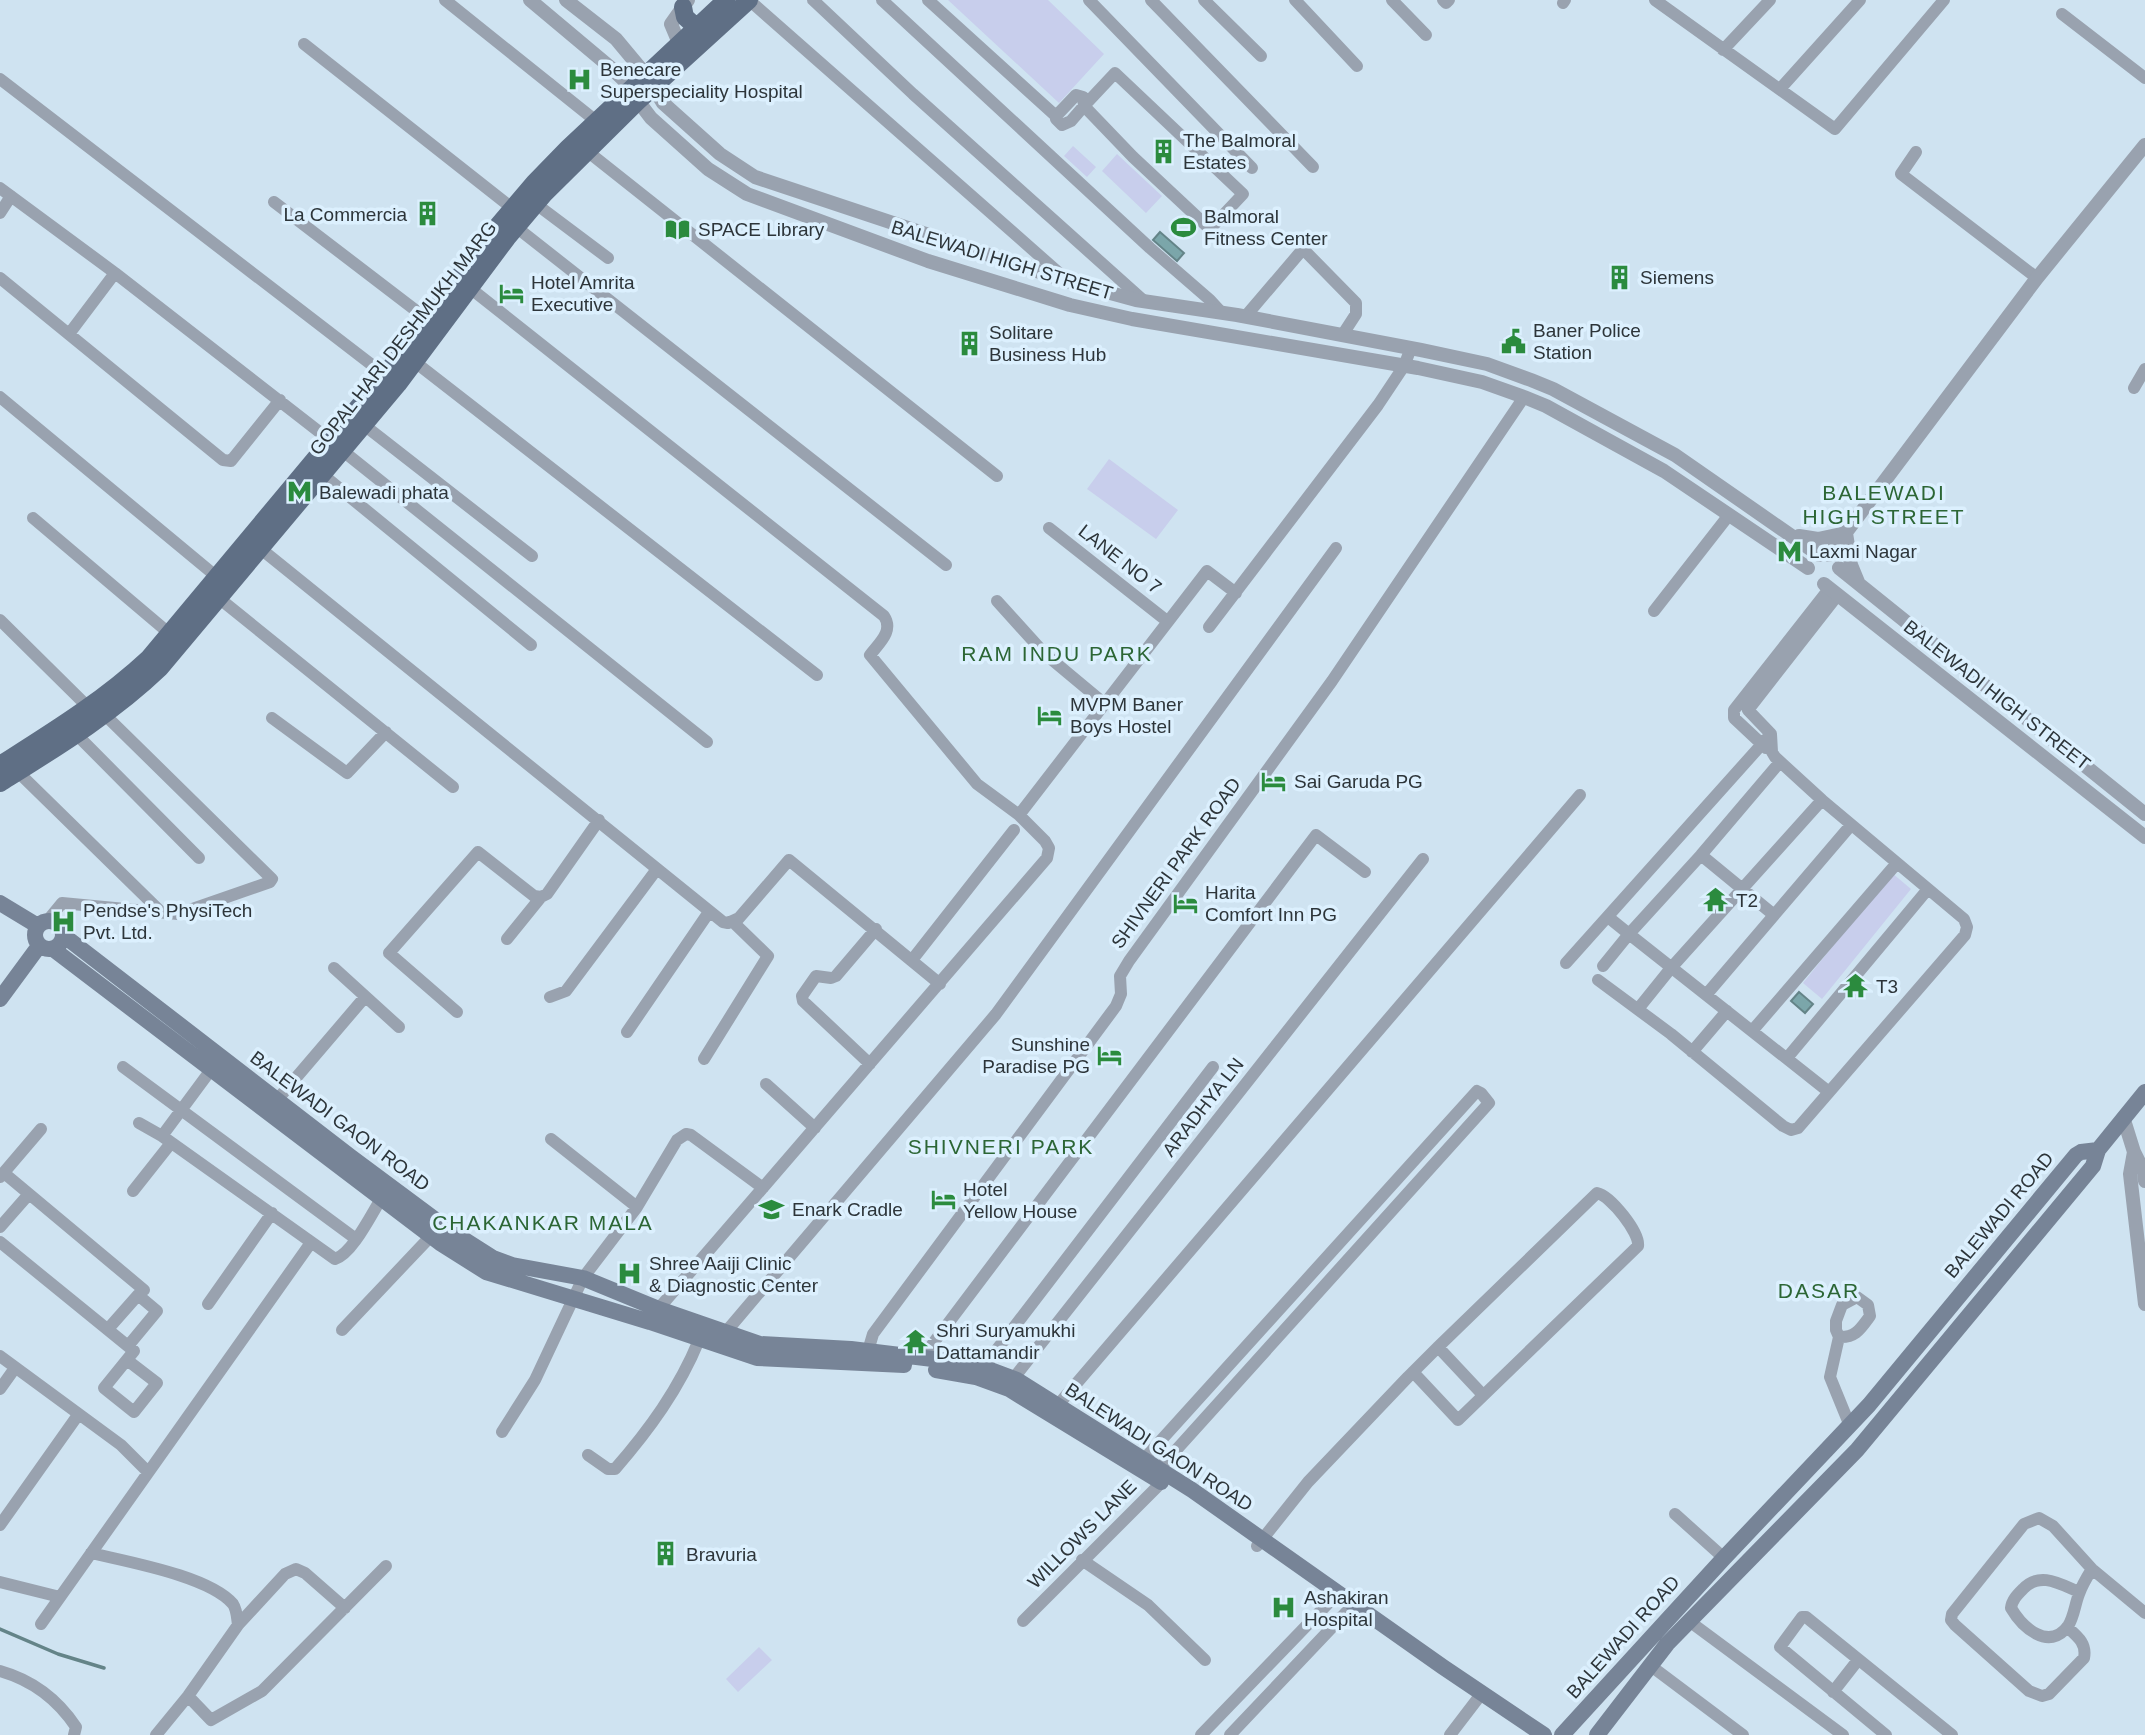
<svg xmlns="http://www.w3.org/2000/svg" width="2145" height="1735" viewBox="0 0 2145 1735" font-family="Helvetica,sans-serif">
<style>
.green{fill:#c8ceec}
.water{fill:#7ba6aa;stroke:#648488;stroke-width:2}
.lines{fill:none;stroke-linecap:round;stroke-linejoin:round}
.stream{stroke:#648488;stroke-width:3.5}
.minor{stroke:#99a2af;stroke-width:12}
.tertiary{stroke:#99a2af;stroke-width:14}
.secondary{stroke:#778497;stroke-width:16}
.primary{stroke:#5f6f85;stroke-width:18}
.labels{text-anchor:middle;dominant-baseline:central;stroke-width:7;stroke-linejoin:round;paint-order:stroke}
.poi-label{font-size:19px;fill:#2d353a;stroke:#dcf0fe;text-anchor:start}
.street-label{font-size:19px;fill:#2d353a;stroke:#dcf0fe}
.neighbourhood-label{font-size:21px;letter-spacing:2px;fill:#2c6635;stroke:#dcf0fe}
</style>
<rect width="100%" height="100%" fill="#cfe3f1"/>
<!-- green -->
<path class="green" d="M948,0H1048L1104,54L1059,103Z
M1073,146L1096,167L1087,177L1064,156Z
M1117,154L1162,196L1146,213L1102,171Z
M1109,459L1178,510L1156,539L1087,489Z
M1892,873L1911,889L1822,999L1803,983Z
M759,1647L772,1660L738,1692L726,1679Z"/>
<!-- water -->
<path class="water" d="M1160,232L1184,253L1177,261L1153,240Z
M1799,992L1813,1004L1805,1013L1791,1001Z"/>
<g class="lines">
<!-- stream -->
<path class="stream" d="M0,1629L58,1654L104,1668"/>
<!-- minor -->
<path class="minor" d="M445,0L596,121
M749,0L1067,280
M813,0L913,94L1144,301
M882,0L1150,248L1210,300L1221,312
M928,0L1057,117
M1089,0L1252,168
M1151,0L1313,167
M1204,0L1261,56
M1295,0L1357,66
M1392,0L1426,35
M1443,0L1446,3L1449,0
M1655,0L1835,129L1944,0
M1563,3L1565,0
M2062,14L2145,78
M304,44L512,208
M1723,50L1770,0
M1115,73L1243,194L1210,229L1133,157L1084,106Z
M0,79L385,375
M1780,89L1860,0
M1076,95L1083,97L1084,106L1071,121L1062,125L1056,119L1057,115Z
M587,151L997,476
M1916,152L1901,174L2037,278
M0,188L115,273L331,441
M274,202L427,319
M536,204L608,258
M0,213L11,196
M516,227L946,565
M0,278L223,460L231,461L280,400
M470,288L884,616C894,631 879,643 870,655L977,784L1019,815L1045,841L1049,848L1047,858L654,1314
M1245,317L1303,249L1356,303V314L1343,334
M69,334L115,273
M415,362L817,675
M2134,388L2145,369
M0,397L217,577
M364,425L532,556
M343,451L707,742
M323,475L531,645
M33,518L170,634
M1049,528L1167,621
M261,549L723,922L728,923L739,918L789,860L940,984
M220,599L453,787
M997,601L1045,654L1105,704
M1654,611L1729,515
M0,620L89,708
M1209,627L1378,405L1404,366L1411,348
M272,718L347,773L386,732
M77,735L199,858
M1766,748L1734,718V710L1829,589
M18,772L161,912
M1019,815L1207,571L1236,593
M1701,855L1629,934L1829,1092
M1774,915L1701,855L1780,762
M48,920L62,903L178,914L270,882L272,879L105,715
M507,939L541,897
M912,960L1014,830
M1566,963L1771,734
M1603,966L1629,934L1608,917
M334,968L399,1027
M1598,980L1671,1034L1783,1126L1791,1130L1798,1128L1965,935L1967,927L1964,919L1822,800L1775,757L1772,752L1771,734L1748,710L1837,596
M1706,995L1851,825
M550,997L566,991L657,869
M1638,1009L1671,968L1822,800
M457,1012L389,953L478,852L534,896L541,897L547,894L599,820
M1752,1031L1897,863
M627,1032L709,912
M1692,1052L1727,1011
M1787,1058L1928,889
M704,1059L768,956L733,922
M870,1064L803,1001L802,996L816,976L831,978L836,976L876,929
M123,1067L356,1239
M766,1084L815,1128
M277,1100L365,997
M139,1123L162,1136L335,1259C354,1253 374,1208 386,1191
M162,1136L216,1063
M551,1139L637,1207
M4,1173L144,1290
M0,1177L41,1129
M133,1191L171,1143
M0,1227L29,1194
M0,1242L134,1351L104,1388L134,1412L157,1383L127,1360
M208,1304L272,1213
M108,1329L138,1295L157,1311L128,1346
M342,1330L431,1236
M725,1333L996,1014L1336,548
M1839,1337C1856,1338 1861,1328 1870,1316L1868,1305L1857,1297L1842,1305L1836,1321V1330L1839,1337L1830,1377L1850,1426
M1438,1347L1483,1395
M868,1351L873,1334L1116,1006L1121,994L1120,976L1129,961L1332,681L1524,397
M0,1356L121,1445L148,1472
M926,1358L931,1346L1316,835L1365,872
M979,1373L1213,1067
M1013,1379L1423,859
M0,1389L15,1368
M1058,1405L1580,795
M502,1432L535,1380L583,1278L637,1207L677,1140L686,1134L691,1135L763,1188
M588,1455L608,1469H615C649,1430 679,1389 699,1340
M1145,1458L1477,1091L1481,1093L1489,1103L1159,1469
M1675,1514L1724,1558
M0,1525L78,1415
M1257,1546L1308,1482L1408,1377L1438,1347L1597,1193C1611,1196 1640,1233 1638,1246L1458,1420L1413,1372
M91,1553C128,1562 209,1576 233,1604C237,1610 237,1618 238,1625L188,1696L156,1735
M1082,1560L1148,1605L1205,1660
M0,1582L60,1597
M2079,1592C2060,1584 2040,1571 2023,1589C2017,1595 2012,1600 2011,1608C2022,1627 2049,1652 2068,1626C2074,1617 2075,1604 2079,1594C2082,1585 2087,1577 2092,1569
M1023,1621L1166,1478
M1689,1621L1843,1735
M41,1624L310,1244
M238,1625L285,1574L296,1569L305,1573L345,1608
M2067,1627C2077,1636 2087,1643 2084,1658L2049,1694L2042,1696L2029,1691L1955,1625L1951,1620L1952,1614L2024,1524L2039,1518L2053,1526L2092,1569L2145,1613
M1651,1666L1743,1735
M0,1671C32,1680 58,1700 76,1727L74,1735
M1833,1692L1858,1660
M188,1696L211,1720L262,1691L386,1566
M1201,1735L1339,1592
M1230,1735L1355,1603
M1450,1735L1479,1697
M1886,1735L1780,1647L1802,1617H1806L1952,1735"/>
<!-- tertiary -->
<path class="tertiary" d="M530,0L610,67L632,88L638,101L651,118L708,169L747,194L928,261L1070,305L1132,319L1418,368L1482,382L1524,397L1546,406L1664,471L1808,568
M566,0L616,39L646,75L663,103L720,154L755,177L1070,282L1136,300L1237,315L1421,350L1487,364L1531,380L1553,389L1675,455L1819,555
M679,43L671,24L688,0
M1846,533L1851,565L1858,582
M1799,536L1818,539L1846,533
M1829,555L2037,278L2145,145
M1839,568L2145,814
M1824,584L2145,837
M2124,1120L2134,1152L2144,1172L2145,1181
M2134,1152L2130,1174L2145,1304"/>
<!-- secondary -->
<path class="secondary" d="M0,903L38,926
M35 935a14 14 0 1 1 28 0a14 14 0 1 1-28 0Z
M63,935L351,1157L449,1230L493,1258L512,1265L583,1278L656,1308L760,1344L851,1349L941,1360L977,1365L1017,1380L1192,1490L1443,1667L1544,1735
M53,949L440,1243L486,1272L650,1322L757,1358L904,1365
M0,999L39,946
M936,1370L976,1377L1009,1389L1161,1482
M1562,1735L1724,1558L1869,1405L2076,1155L2081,1152L2098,1150
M1597,1735L1667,1644L1857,1450L2093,1166L2098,1150L2145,1092"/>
<!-- primary -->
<path class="primary" d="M683,7L685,17L696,27
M0,765C52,732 104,700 149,658L385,375L495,229L534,183L568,148L726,0
M0,783C56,748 112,714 160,668L398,384L507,238L545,193L638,101L749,0"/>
</g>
<!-- icons -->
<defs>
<symbol id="hospital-bare" viewBox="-9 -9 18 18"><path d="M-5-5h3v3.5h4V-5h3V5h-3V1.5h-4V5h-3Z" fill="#2b8b3e" stroke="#dcf0fe" stroke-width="2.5" paint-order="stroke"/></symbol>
<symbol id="building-bare" viewBox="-9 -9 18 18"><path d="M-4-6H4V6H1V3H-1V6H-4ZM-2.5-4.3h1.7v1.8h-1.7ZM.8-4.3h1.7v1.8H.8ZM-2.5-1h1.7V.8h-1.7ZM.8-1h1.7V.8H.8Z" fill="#2b8b3e" stroke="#dcf0fe" stroke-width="2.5" paint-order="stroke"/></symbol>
<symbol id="stadium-bare" viewBox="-9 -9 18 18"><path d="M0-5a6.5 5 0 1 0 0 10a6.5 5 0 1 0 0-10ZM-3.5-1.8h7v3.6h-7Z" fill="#2b8b3e" stroke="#dcf0fe" stroke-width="2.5" paint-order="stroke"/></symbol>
<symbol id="library-bare" viewBox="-9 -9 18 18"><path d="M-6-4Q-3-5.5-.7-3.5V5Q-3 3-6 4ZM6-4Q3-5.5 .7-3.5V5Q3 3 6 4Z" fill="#2b8b3e" stroke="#dcf0fe" stroke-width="2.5" paint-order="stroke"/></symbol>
<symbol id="hotel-bare" viewBox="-9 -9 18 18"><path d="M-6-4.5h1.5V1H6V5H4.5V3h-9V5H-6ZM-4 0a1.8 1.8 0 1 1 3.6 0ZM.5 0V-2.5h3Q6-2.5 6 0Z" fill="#2b8b3e" stroke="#dcf0fe" stroke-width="2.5" paint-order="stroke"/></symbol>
<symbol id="civic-bare" viewBox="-9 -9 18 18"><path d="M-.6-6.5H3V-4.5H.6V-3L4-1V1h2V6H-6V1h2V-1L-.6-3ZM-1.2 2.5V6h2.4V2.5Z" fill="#2b8b3e" stroke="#dcf0fe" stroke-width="2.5" paint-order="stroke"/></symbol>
<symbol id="metro-bare" viewBox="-9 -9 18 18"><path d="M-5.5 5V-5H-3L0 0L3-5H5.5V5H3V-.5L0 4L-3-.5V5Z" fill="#2b8b3e" stroke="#dcf0fe" stroke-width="2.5" paint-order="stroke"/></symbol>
<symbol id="temple-bare" viewBox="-9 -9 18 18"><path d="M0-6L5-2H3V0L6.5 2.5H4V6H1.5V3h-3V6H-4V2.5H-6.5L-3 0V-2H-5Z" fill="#2b8b3e" stroke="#dcf0fe" stroke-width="2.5" paint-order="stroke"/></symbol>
<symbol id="school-bare" viewBox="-9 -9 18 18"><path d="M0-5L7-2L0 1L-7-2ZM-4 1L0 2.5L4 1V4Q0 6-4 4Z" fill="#2b8b3e" stroke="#dcf0fe" stroke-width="2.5" paint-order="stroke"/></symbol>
</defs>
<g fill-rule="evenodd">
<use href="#hospital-bare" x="562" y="62" width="35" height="35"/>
<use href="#building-bare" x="1146" y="134" width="35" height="35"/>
<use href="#building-bare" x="410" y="196" width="35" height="35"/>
<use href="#stadium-bare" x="1166" y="210" width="35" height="35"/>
<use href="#library-bare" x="660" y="212" width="35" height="35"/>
<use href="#building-bare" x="1602" y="260" width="35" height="35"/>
<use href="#hotel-bare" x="494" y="276" width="35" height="35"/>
<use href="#civic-bare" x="1496" y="324" width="35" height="35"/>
<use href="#building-bare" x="952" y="326" width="35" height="35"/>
<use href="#metro-bare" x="282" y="474" width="35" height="35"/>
<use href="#metro-bare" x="1772" y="534" width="35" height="35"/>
<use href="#hotel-bare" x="1032" y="698" width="35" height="35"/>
<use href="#hotel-bare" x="1256" y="764" width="35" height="35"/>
<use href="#temple-bare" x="1698" y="882" width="35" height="35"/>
<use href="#hotel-bare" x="1168" y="886" width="35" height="35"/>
<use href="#hospital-bare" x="46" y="904" width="35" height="35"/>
<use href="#temple-bare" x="1838" y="968" width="35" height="35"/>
<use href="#hotel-bare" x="1092" y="1038" width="35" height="35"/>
<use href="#hotel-bare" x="926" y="1182" width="35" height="35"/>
<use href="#school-bare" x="754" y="1192" width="35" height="35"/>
<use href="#hospital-bare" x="612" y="1256" width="35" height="35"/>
<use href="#temple-bare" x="898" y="1324" width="35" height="35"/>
<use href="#building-bare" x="648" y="1536" width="35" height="35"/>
<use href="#hospital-bare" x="1266" y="1590" width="35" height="35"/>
</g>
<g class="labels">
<!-- poi labels -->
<g class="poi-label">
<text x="600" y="69">Benecare<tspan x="600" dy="22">Superspeciality Hospital</tspan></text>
<text x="1183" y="140">The Balmoral<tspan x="1183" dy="22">Estates</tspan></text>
<text x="407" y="214" text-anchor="end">La Commercia</text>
<text x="1204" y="216">Balmoral<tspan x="1204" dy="22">Fitness Center</tspan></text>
<text x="698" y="229">SPACE Library</text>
<text x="1640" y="277">Siemens</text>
<text x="531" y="282">Hotel Amrita<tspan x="531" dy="22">Executive</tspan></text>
<text x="1533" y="330">Baner Police<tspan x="1533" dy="22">Station</tspan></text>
<text x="989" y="332">Solitare<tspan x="989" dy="22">Business Hub</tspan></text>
<text x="319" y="492">Balewadi phata</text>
<text x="1809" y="551">Laxmi Nagar</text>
<text x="1070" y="704">MVPM Baner<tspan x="1070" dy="22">Boys Hostel</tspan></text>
<text x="1294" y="781">Sai Garuda PG</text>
<text x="1205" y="892">Harita<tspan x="1205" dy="22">Comfort Inn PG</tspan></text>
<text x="1736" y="900">T2</text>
<text x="83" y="910">Pendse's PhysiTech<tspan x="83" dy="22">Pvt. Ltd.</tspan></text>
<text x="1876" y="986">T3</text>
<text x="1090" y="1044" text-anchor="end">Sunshine<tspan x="1090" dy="22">Paradise PG</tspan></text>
<text x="963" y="1189">Hotel<tspan x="963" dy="22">Yellow House</tspan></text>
<text x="792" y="1209">Enark Cradle</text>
<text x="649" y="1263">Shree Aaiji Clinic<tspan x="649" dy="22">&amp; Diagnostic Center</tspan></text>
<text x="936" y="1330">Shri Suryamukhi<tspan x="936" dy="22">Dattamandir</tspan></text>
<text x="686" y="1554">Bravuria</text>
<text x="1304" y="1597">Ashakiran<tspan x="1304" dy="22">Hospital</tspan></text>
</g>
<!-- street labels -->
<g class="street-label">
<text transform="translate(1002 260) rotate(17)">BALEWADI HIGH STREET</text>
<text transform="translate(403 338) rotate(-52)">GOPAL HARI DESHMUKH MARG</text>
<text transform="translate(1120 559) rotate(38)">LANE NO 7</text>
<text transform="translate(1997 695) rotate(38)">BALEWADI HIGH STREET</text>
<text transform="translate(1176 863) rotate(-54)">SHIVNERI PARK ROAD</text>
<text transform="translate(1203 1107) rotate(-52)">ARADHYA LN</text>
<text transform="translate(340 1121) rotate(37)">BALEWADI GAON ROAD</text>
<text transform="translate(1999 1215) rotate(-50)">BALEWADI ROAD</text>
<text transform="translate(1159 1447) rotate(33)">BALEWADI GAON ROAD</text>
<text transform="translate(1082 1534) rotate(-45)">WILLOWS LANE</text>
<text transform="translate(1623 1637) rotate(-48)">BALEWADI ROAD</text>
</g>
<!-- neighbourhood labels -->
<g class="neighbourhood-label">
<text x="1884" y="492">BALEWADI<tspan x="1884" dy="24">HIGH STREET</tspan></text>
<text x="1057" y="653">RAM INDU PARK</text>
<text x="1001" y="1146">SHIVNERI PARK</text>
<text x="543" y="1222">CHAKANKAR MALA</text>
<text x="1819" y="1290">DASAR</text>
</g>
</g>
</svg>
